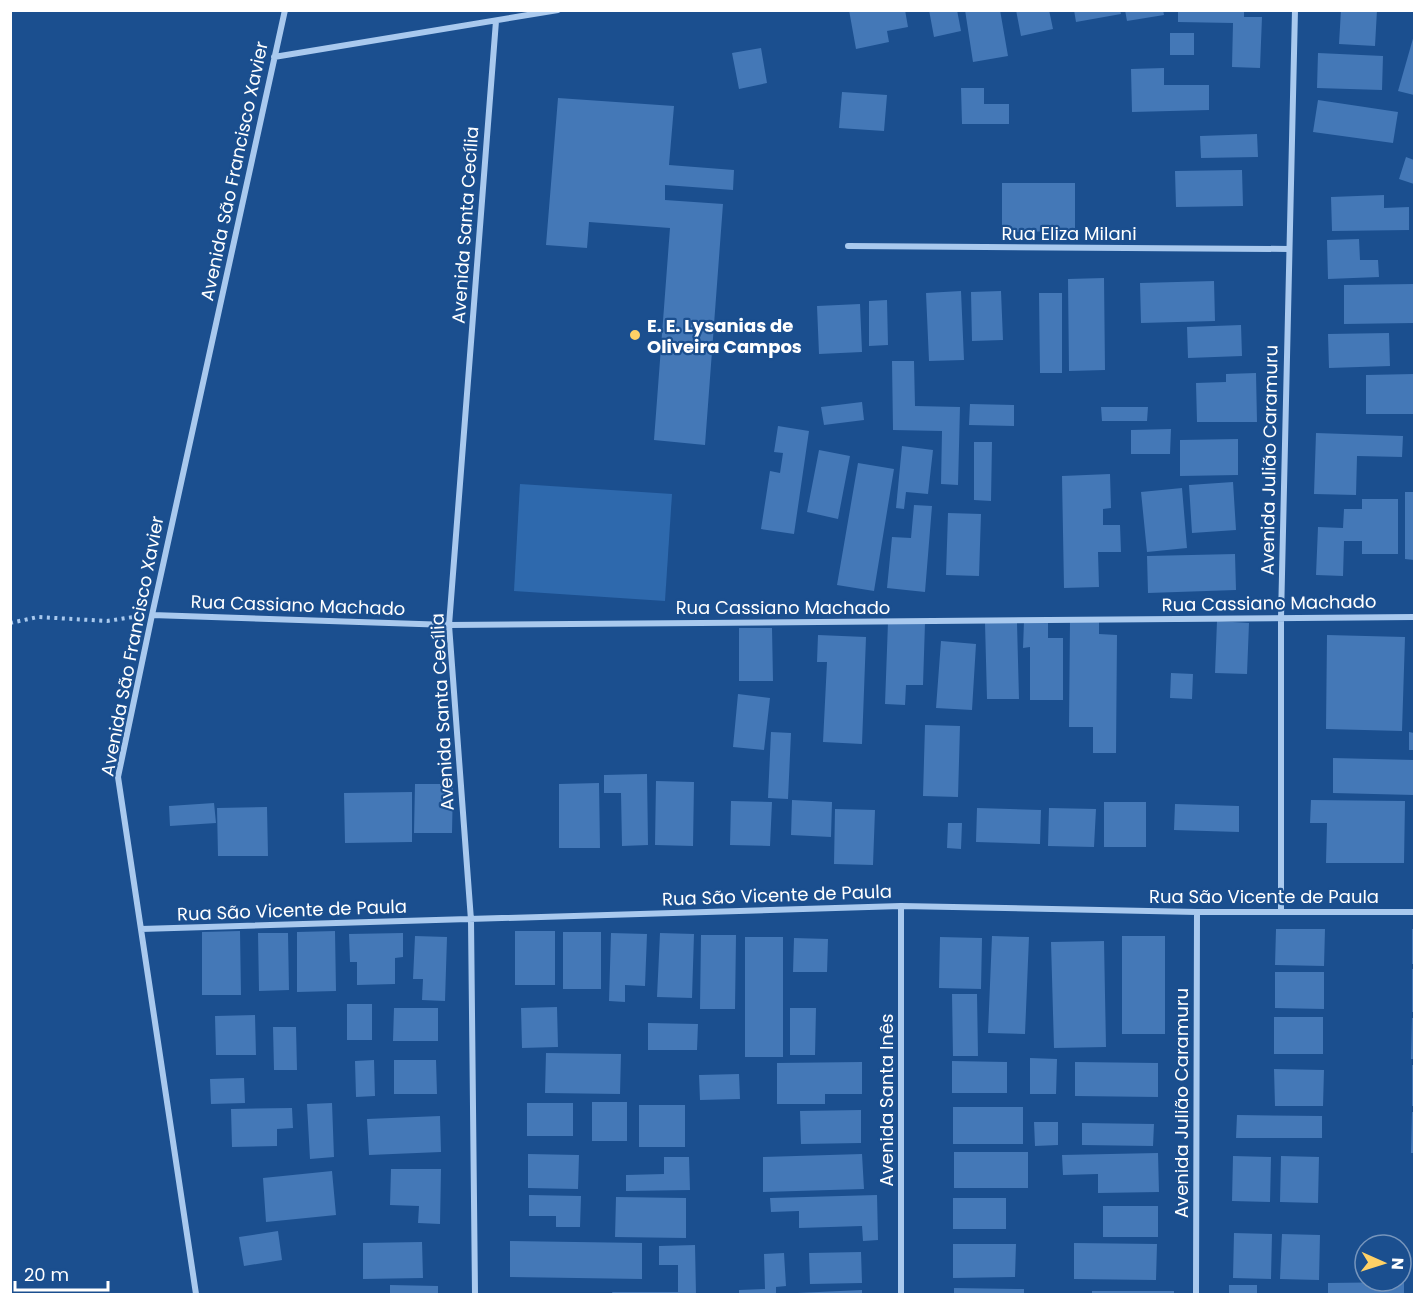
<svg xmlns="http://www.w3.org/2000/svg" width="1425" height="1305" viewBox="0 0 1425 1305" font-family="Poppins,sans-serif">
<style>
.green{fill:#2e69ad}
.building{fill:#4478b7}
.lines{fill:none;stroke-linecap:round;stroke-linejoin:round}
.path{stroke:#a9c9ee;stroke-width:4;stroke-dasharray:3 4.5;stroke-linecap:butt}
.street{stroke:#a9c9ee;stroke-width:6}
.poi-dot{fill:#ffd166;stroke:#1b4f8f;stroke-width:2}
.labels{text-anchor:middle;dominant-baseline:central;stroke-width:4.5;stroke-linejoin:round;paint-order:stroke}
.street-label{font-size:18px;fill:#fff;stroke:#1b4f8f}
.poi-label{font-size:18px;font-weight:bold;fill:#fff;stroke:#1b4f8f;text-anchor:start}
</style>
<rect width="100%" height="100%" fill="#1b4f8f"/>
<!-- green -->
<path class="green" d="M520,484L672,494L665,601L514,591Z"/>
<!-- building -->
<path class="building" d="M849,10H905L908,27L887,31L889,42L856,49Z
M929,10H957L961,31L934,37Z
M965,10H1000L1008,56L973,62Z
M1016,10H1049L1053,29L1021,36Z
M1074,10H1120L1121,14L1076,22Z
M1125,10H1163L1164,15L1127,21Z
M1178,10H1244V17H1262L1260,68L1232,67L1233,23L1178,22Z
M1341,10H1377L1375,46L1339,44Z
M1170,33H1194V55H1170Z
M1414,35V95L1398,91Z
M761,48L767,83L739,89L732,53Z
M1318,53L1383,56L1382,90L1317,88Z
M1164,68V85H1209V110L1132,112L1131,69Z
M961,88H984V104H1009V124H962Z
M842,92L887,95L884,131L839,128Z
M558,98L674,106L669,165L734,170L733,190L665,185V200L723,204L705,445L654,440L670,228L589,222L587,248L546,245Z
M1318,100L1398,112L1393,143L1313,132Z
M1257,134L1258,157L1201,158L1200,136Z
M1406,157L1414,160V184L1399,179Z
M1242,170L1243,206L1176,207L1175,171Z
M1002,183H1075V231L1002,232Z
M1384,195V208L1409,207V230L1332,231L1331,197Z
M1359,239L1360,260H1378L1379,277L1328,279L1327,240Z
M1104,278L1105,370L1069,371L1068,279Z
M1214,281L1215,321L1141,323L1140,283Z
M1414,284V323L1344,324V285Z
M961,291L964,360L929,361L926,293Z
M1001,291L1003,340L972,341L971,292Z
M1039,293H1062V373H1040Z
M887,300L888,345L869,346V301Z
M860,304L862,352L819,354L817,306Z
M1241,325L1242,356L1188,358L1187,327Z
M1389,333L1390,366L1329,368L1328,334Z
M892,361H914L915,406L960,407L958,485L941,484L942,431L893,430Z
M1256,373L1257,422H1197L1196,383L1226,382V374Z
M1414,374V414H1366V375Z
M862,402L864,420L824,425L821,407Z
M970,404L1014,405V426L969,425Z
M1101,407H1148L1147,421H1102Z
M778,426L809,431L794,534L761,529L770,471L780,473L783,453L774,452Z
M1171,429L1170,454H1131V430Z
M1316,433L1403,436L1402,457L1357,456L1356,495L1314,494Z
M1238,439V475L1180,476V440Z
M974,442H992L991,501L974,500Z
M902,446L933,450L928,494L906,492L904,509L896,508Z
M819,450L850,456L838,519L807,512Z
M858,463L894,469L874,591L837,585Z
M1110,474L1111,508L1103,509V525H1120L1121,552H1098L1099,587L1064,588L1062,476Z
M1233,482L1236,530L1192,533L1189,485Z
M1182,488L1187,548L1147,552L1141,492Z
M1405,492H1414V560L1405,559Z
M1362,499H1398V554H1362V541H1344L1343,576L1316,575L1318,527L1343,528L1344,509H1362Z
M914,505L932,506L925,592L887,588L892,537L911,538Z
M948,513L981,514L979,576L946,575Z
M1235,554L1236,590L1148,593L1147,556Z
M1024,621L1048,622V638H1063V700H1030V647L1023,648Z
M1070,621H1099V634L1117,635L1116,753H1093V727H1069Z
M1217,621L1249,623L1247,674L1215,673Z
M888,622L925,623L923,685H906L905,705L885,704Z
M985,623H1017L1019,699H987Z
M739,628H772L773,681H739Z
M818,635L866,637L862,744L823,742L827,662H817Z
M1327,635L1405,637L1402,731L1326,729Z
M941,641L976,644L972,710L936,708Z
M1171,673L1193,674L1192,699L1170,698Z
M738,694L770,698L764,750L733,747Z
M925,725L960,726L958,797L923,796Z
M771,732L791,733L788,799L768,798Z
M1409,732L1414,733V750H1409Z
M1333,758L1414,760V795L1333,793Z
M647,774L648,845L622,846L621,793H604V775Z
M656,781L694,782L693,846L655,845Z
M599,783L600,848H559V784Z
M415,784H453L452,833H414Z
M412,792V842L345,843L344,793Z
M792,800L832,802L831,837L791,835Z
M1311,800L1405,801L1404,863H1326L1327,823H1310Z
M731,801L772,802L770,846L730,845Z
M1104,802H1146V847H1104Z
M214,803L216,823L170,826L169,806Z
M1175,804L1239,806V832L1174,830Z
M267,807L268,856H218L217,808Z
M977,808L1041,810L1040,844L976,842Z
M1049,808L1096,809L1094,847L1048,846Z
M835,809L875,810L873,865L834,864Z
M948,823H962L961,849L947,848Z
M1276,929H1325L1324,966L1275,965Z
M1412,929H1414V964H1412Z
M240,931L241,995H202V932Z
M335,931L336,991L297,992V932Z
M515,931H555V985H515Z
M563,932H601V989H563Z
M258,933H288L289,990L259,991Z
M403,933V957L395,958V984L357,985V962H350L349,934Z
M611,933L647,934L645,986L625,985V1002L609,1001Z
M660,933L694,934L692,998L657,997Z
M701,935H736L735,1009H700Z
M415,936L447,937L445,1001L422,1000L423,979H413Z
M992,936L1029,937L1025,1034L988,1033Z
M1122,936H1165V1034H1122Z
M745,937H783V1057H745Z
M940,937L982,938L981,989L939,988Z
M794,938L828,939L827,972H793Z
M1104,941L1106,1047L1054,1048L1051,942Z
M1412,969H1414V1012H1412Z
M1275,972H1324V1009L1275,1008Z
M952,994H977L978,1056H953Z
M347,1004H372V1040H347Z
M557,1007L558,1047L522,1048L521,1008Z
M394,1008H438V1041H393Z
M790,1008H816L815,1055H790Z
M255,1015L256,1055H216L215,1016Z
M1274,1017H1323V1054H1274Z
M1412,1018H1414V1059H1411Z
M648,1023L698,1024L697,1050H648Z
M273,1027H296L297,1070H274Z
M546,1053L621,1054L620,1094L545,1093Z
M1030,1058L1057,1059L1056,1094H1030Z
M374,1060L375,1096L356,1097L355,1061Z
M394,1060H436L437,1094H394Z
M952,1061L1007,1062V1093H952Z
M862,1062V1094H825V1104H777V1063Z
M1075,1062L1158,1063V1097L1075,1096Z
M1412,1065H1414V1106H1412Z
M1274,1069L1324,1070L1323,1106H1275Z
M739,1074L740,1099L700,1100L699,1075Z
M244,1078L245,1103L211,1104L210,1079Z
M592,1102H627V1141H592Z
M332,1103L334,1157L310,1159L307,1104Z
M527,1103H573V1136H527Z
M639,1105H685V1147H639Z
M953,1107H1023V1144H953Z
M292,1108L293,1128L277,1129V1146L232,1147L231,1109Z
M861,1110V1143L801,1144L800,1111Z
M1412,1112H1414V1153H1411Z
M1237,1115L1322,1116V1138H1236Z
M440,1116L441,1152L369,1155L367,1119Z
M1034,1122H1058V1145L1035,1146Z
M1082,1123L1154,1124L1153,1146L1082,1145Z
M954,1152H1028V1188H954Z
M1158,1153L1159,1192L1098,1193V1174L1063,1175L1062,1155Z
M528,1154L579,1155L578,1189L528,1188Z
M862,1154L864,1189L763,1192V1157Z
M1233,1156L1271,1157L1270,1202L1232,1201Z
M1281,1156L1319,1157L1318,1203L1280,1202Z
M664,1157H689L690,1190L626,1191V1175L664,1174Z
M391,1169H441L440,1224L418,1223L419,1206L390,1205Z
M332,1171L336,1215L266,1222L263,1178Z
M529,1195L581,1196L580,1227H556V1216H529Z
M877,1195L878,1240L863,1241L862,1226L799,1228V1211L771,1212L770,1198Z
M616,1197L686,1198V1238L615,1237Z
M953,1198H1006V1229H953Z
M1103,1206H1158V1237H1103Z
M278,1231L282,1260L244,1266L239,1237Z
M1234,1233L1272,1234L1271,1279L1233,1278Z
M1282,1234L1320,1235L1319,1280L1280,1279Z
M510,1241L642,1243V1279L510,1277Z
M422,1242L423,1278L363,1279V1243Z
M1074,1243L1157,1244L1156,1280L1074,1279Z
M953,1244H1016L1015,1277L953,1278Z
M695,1245L696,1294H613L612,1292H678V1265H659V1246Z
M861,1252L862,1283L810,1284L809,1253Z
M784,1253L786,1286L776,1287V1294H739V1290L765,1289L764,1254Z
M1404,1282V1294H1328V1283Z
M390,1285L438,1286V1294H390Z
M1229,1285H1257V1294H1229Z
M954,1288L1024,1289V1294H954Z
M862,1290V1294H797V1293Z
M1092,1291H1174V1294H1092Z"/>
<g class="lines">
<!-- path -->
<path class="path" d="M10,623L38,617L107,621L133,617"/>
<!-- street -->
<path class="street" d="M274,57L558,10
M848,246L1289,249
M152,615L449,625L1414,617
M901,906V1294
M1281,911V618L1295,10
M141,929L901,906L1197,912H1414
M196,1294L118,777L152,615L285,10
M475,1294L471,920L449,625L496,21
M1196,1294L1197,912"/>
</g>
<!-- markers -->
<circle class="poi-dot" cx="635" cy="335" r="6"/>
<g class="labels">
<!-- street labels -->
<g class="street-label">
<text transform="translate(234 171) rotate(-78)">Avenida São Francisco Xavier</text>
<text transform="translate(465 225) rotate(-86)">Avenida Santa Cecília</text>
<text x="1069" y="233">Rua Eliza Milani</text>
<text transform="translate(1269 460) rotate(-89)">Avenida Julião Caramuru</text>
<text transform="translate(1269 603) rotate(-1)">Rua Cassiano Machado</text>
<text transform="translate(298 605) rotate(2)">Rua Cassiano Machado</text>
<text x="783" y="607">Rua Cassiano Machado</text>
<text transform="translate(132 646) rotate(-79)">Avenida São Francisco Xavier</text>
<text transform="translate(442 712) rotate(-93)">Avenida Santa Cecília</text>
<text transform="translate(777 895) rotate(-2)">Rua São Vicente de Paula</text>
<text x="1264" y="896">Rua São Vicente de Paula</text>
<text transform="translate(292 910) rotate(-2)">Rua São Vicente de Paula</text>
<text transform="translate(886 1100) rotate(-90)">Avenida Santa Inês</text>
<text transform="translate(1181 1103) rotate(-90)">Avenida Julião Caramuru</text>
</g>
<!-- poi labels -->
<g class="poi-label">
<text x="647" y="325">E. E. Lysanias de<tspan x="647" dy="21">Oliveira Campos</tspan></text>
</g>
</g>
<!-- border -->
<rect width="1425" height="1305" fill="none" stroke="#ffffff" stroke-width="24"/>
<!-- north arrow -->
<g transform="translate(1383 1263) rotate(93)"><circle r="28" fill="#1b4f8f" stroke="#7695bc" stroke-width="1.5"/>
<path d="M0-4.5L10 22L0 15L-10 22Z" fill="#ffd166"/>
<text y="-9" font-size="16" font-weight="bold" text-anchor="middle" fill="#ffffff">N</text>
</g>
<!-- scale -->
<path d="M15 1281v9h93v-9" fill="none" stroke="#ffffff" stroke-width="3"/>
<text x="24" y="1281" font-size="18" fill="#ffffff" stroke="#1b4f8f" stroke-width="4.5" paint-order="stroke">20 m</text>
</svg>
